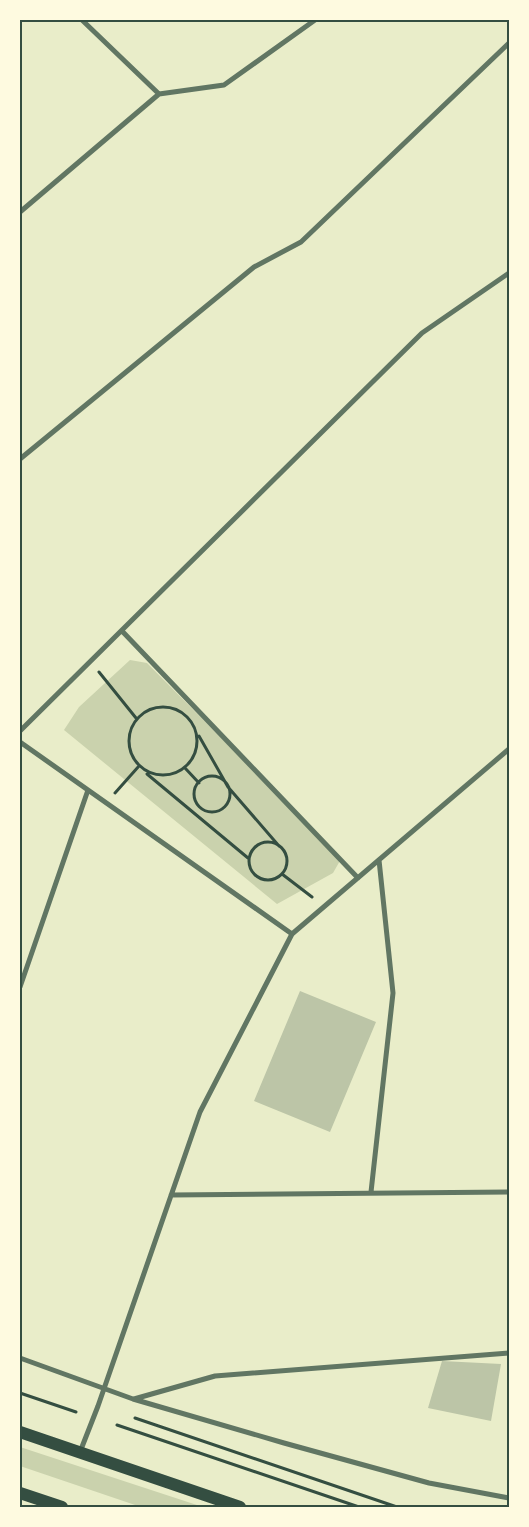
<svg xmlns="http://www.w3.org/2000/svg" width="529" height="1527" viewBox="0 0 529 1527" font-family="Manrope,sans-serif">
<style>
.green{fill:#cad2ad}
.building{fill:#bcc5a7}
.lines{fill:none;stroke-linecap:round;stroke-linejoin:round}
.path{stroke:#344e41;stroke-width:3}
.minor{stroke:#617663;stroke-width:5}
.primary{stroke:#344e41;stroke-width:12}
.neatline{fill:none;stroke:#344e41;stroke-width:2}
</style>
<rect width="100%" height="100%" fill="#e9edc9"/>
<!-- green -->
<path class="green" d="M130,660L147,663L341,859L333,873L277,904L64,730L79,707Z
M20,1447L203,1507H141L20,1466Z"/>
<!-- building -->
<path class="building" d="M300,991L376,1022L330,1132L254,1101Z
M442,1361L501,1364L491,1421L428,1408Z"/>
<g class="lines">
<!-- path -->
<path class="path" d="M99,672L136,718
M129 741a34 34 0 1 1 68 0a34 34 0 1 1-68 0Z
M199,736L228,787L279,846
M185,768L199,783
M147,774L248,858
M194 794a18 18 0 1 1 36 0a18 18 0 1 1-36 0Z
M115,793L139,766
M249 861a19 19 0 1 1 38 0a19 19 0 1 1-38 0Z
M282,874L312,897
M20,1393L76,1412
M135,1418L397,1507
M117,1425L359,1507"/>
<!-- minor -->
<path class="minor" d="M82,20L159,94
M20,212L159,94L224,85L315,20
M20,459L254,267L301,242L509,43
M122,631L358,878
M20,731L422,333L509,273
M20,742L292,934
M20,987L88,790
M371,1192L393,993L379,860
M171,1195L509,1192
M20,1358L133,1399L284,1443L429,1483L509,1498
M134,1399L215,1376L509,1353
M80,1452L98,1406L200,1112L292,934L509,749"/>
<!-- primary -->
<path class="primary" d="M20,1432L240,1507
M20,1493L62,1507"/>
</g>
<!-- border -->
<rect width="529" height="1527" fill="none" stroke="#fefae0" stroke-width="42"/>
<rect x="21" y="21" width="487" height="1485" class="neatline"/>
</svg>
